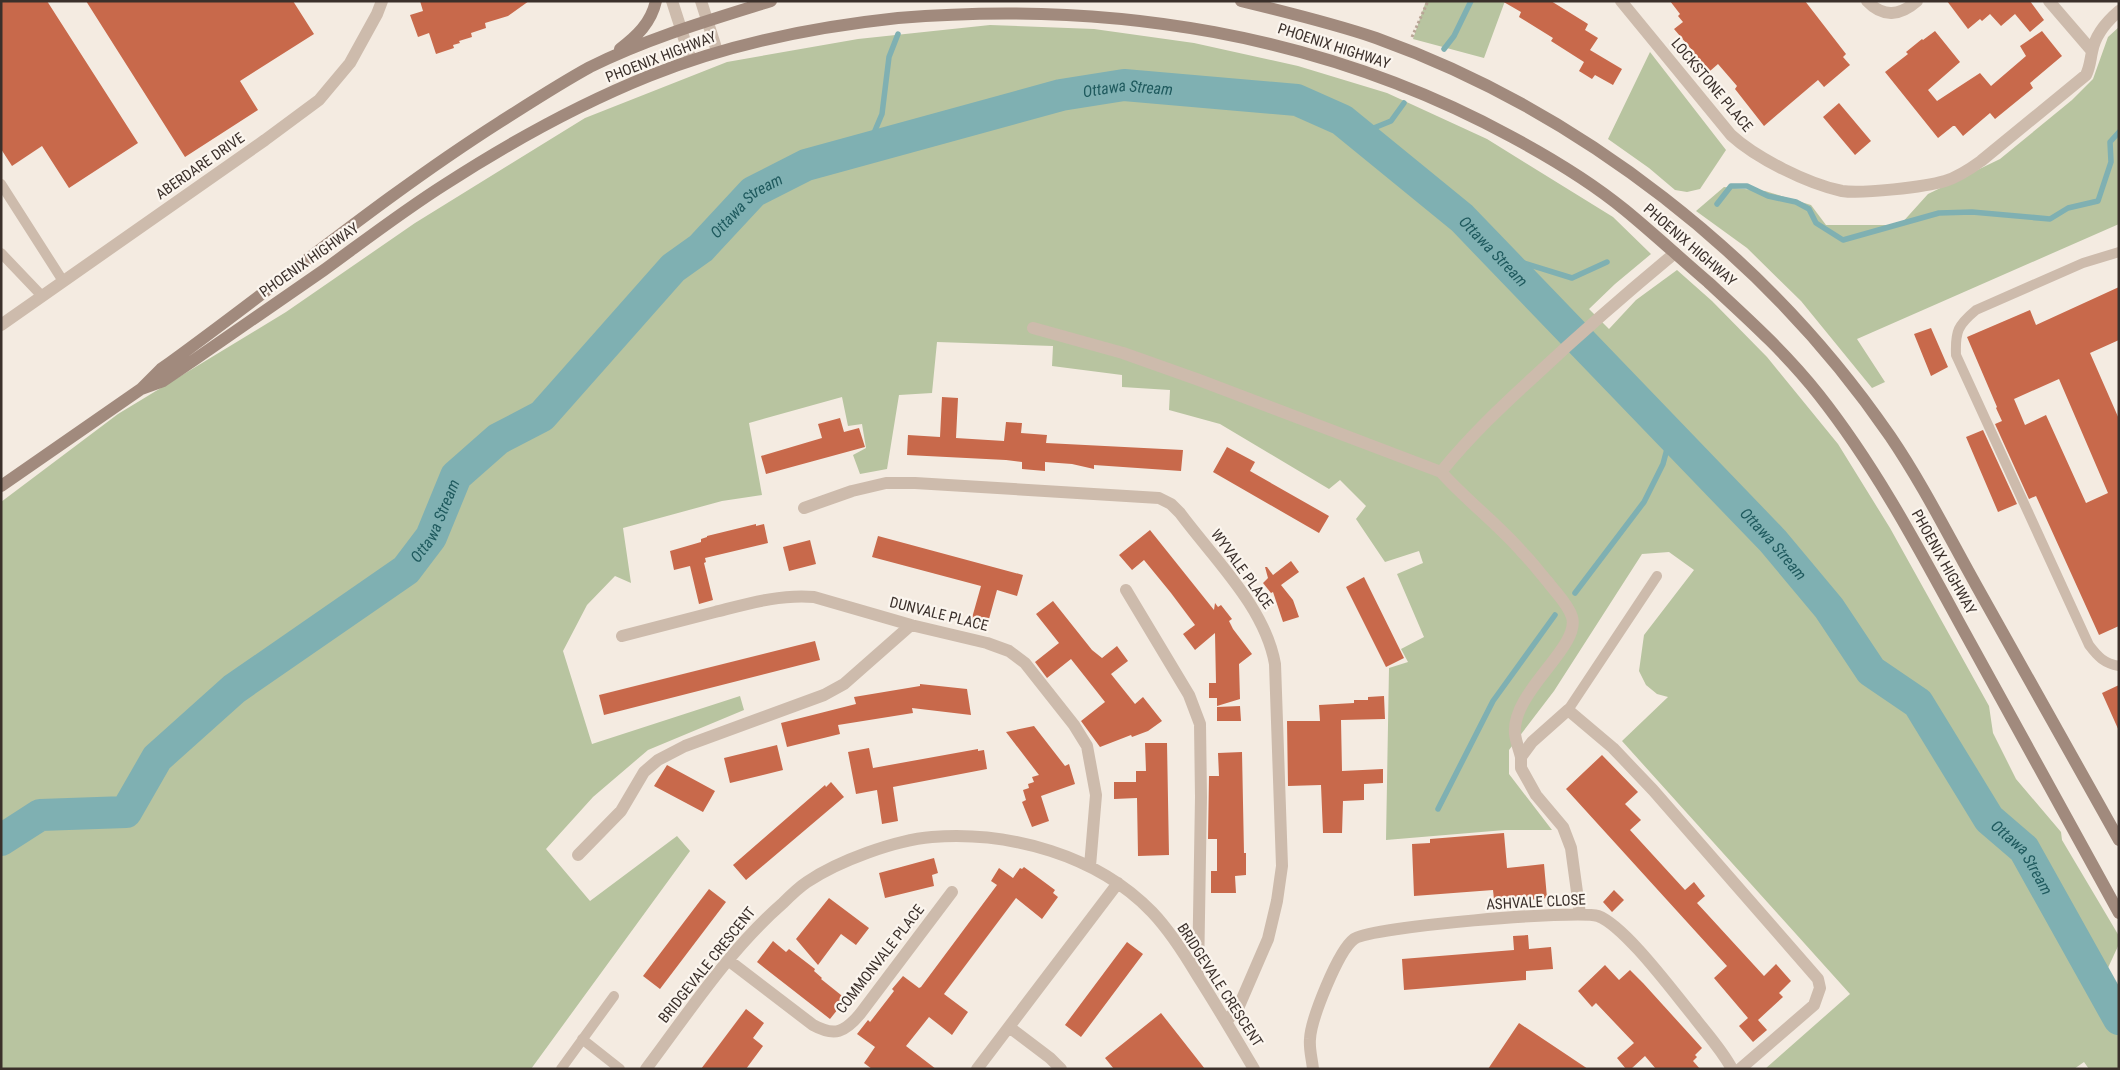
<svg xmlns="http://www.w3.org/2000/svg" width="2120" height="1070" viewBox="0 0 2120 1070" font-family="'Roboto Condensed',sans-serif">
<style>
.green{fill:#b8c4a0}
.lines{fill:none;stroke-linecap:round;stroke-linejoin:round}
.stream{stroke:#7fb0b2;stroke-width:5.5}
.river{stroke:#7fb0b2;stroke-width:32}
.building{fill:#c8694b;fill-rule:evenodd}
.path{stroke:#b9a596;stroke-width:3;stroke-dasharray:2.5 2.5;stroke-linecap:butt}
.service{stroke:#cdbbac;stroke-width:10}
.minor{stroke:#cdbbac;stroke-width:12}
.tertiary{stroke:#cdbbac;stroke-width:12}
.secondary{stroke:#a18a7d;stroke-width:12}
.labels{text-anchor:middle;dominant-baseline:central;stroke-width:4.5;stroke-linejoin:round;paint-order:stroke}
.street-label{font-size:15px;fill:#3b302b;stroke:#fbf5ee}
.water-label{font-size:16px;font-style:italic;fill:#1f5a5e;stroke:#fbf5ee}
</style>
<rect width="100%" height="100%" fill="#f4ebe1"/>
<!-- green -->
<path class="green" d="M1426,1H1505L1484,58L1413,39Z
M990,25L1094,29L1194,43L1298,66L1387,93L1487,139L1613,217L1651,254L1615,284L1589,309L1609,329L1636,300L1677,270L1712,301L1767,357L1838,444L1890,528L1989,706L1993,733L2016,779L2061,832L2062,840L2119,936V944L2107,970L2119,989V1069H2089L2084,1062L2074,1069H1765L1850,994L1622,741L1668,697L1657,694L1646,685L1639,671L1644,635L1694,570L1669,552L1642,554L1554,691L1509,750V774L1552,830H1505L1386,840L1389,668L1408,662L1401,649L1424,637L1397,574L1423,563L1419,551L1385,562L1356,519L1366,506L1340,480L1329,489L1220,424L1169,410L1170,390L1122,387V375L1052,366L1053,346L937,342L932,393L899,395L887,469L860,474L853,455L866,448L862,424L848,426L842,397L749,423L762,495L722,501L623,528L631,583L615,576L587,605L563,651L592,744L740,696L744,710L648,750L593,797L546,849L590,901L677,836L690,851L531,1069H1V502L118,414L286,312L415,223L585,118L727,62L858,39Z
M2119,27V224L1857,339L1885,382L1872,388L1801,301L1747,248L1696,211L1724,187L1765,191L1811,205L1826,225H1900L1928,194L2000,159L2072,100L2093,79L2108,37Z
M1650,52L1726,150L1700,189L1687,192L1675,190L1649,168L1608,139Z"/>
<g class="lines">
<!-- stream -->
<path class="stream" d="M1444,49L1454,36L1471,1
M1359,134L1391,121L1404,103
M868,147L882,114L889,57L898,34
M1717,204L1731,186H1747L1768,196L1796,202L1809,209L1816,223L1843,240L1939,213L1972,212L2050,219L2068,208L2098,201L2111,162L2110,142L2119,132
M1502,260H1514L1572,278L1607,262
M1575,593L1644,502L1663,464L1671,434
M1438,809L1493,701L1555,615"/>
<!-- river -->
<path class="river" id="s1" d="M1,840L40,815L126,812L157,758L234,689L406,570L431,537L456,476L498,439L542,416L673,268L701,248L753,192L806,165L1061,95L1124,85L1297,100L1342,120L1462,218L1773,541L1829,608L1871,671L1918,703L1989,819L2024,849L2119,1019"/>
</g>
<!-- building -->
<path class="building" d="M1,1H47L138,143L69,188L42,146L12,166L1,149Z
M86,1H293L314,34L240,81L258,110L185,157Z
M420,1H529L508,16L485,23L486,28L471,33L472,37L459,41L460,43L453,45L454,48L436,54L429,33L418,37L410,15L423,11Z
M1502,1H1551L1588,24L1585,30L1598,38L1590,50L1622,69L1613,85L1595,75L1592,79L1579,71L1584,62L1551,41L1553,38L1519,17L1521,12Z
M1670,1H1805L1846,54L1843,57L1850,65L1824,87L1818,80L1764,126L1735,89L1737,86L1718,64L1710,71L1702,62L1696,66L1687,55L1692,50L1674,29L1683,22L1678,16L1680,14Z
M1947,1H2030L2044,20L2030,32L2015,14L2001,26L1990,14L1982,21L1980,19L1968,29Z
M1935,31L1960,62L1928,90L1937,101L1980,73L1991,86L2026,56L2020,46L2042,31L2062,56L2030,83L2033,88L1995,119L1990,113L1963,136L1955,126H1953L1938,138L1885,72L1908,54L1906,52L1922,39L1923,40Z
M1839,103L1871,141L1855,155L1823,117Z
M2119,287V340L2090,353L2119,419V626L2099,635L2036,496L2029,499L1995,424L2002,421L1996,408L1997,407L1967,337L2030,310L2036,325ZM2059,379L2108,493L2086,503L2046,415L2025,425L2014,399Z
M1931,328L1948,367L1931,376L1914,334Z
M942,397L958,398L956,438L1004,441L1006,422L1022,423L1021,433L1047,435L1046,443L1183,450L1181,471L1094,465V469L1072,464L1045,462V471L1022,469V462L1006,460L907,455L908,435L940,437Z
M840,418L844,432L859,428L865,447L766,474L761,456L822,438L818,424Z
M1983,430L2017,504L1998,512L1966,437Z
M1227,447L1255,462L1250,471L1329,516L1319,533L1213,472Z
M756,524V526L764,524L768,543L705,558L706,562L704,563L713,600L699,604L690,566L674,570L670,551L701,542V539L707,537V536Z
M1150,530L1214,610L1215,603L1218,607L1221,605L1232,619L1229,621L1233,629L1252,654L1239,664L1240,699L1217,706V698H1209V683H1216L1215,633L1195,650L1183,634L1195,625L1171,593L1144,560L1132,570L1119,555Z
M878,536L1023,575L1017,596L997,590L986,630L970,625L981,586L872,557Z
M810,540L816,564L789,571L783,547Z
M1291,561L1299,572L1281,585L1293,600L1299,617L1283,622L1273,592L1271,593L1263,583L1268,578L1265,567H1267L1273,575Z
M1364,577L1404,658L1386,667L1346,587Z
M1053,601L1092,650L1102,658L1117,646L1128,661L1111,674L1135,704L1143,697L1162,721L1148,731L1132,737L1131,735L1100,747L1081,721L1105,702L1071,659L1047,678L1035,662L1059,643L1036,614Z
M815,641L820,660L604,715L599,695Z
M920,684L967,689L971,715L912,708L913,713L838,725L840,734L787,747L781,723L856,704L854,697L920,686Z
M2119,685V731L2102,693Z
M1384,696L1385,719L1341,720L1342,771L1383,769V783L1364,784V800L1343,801L1342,833H1323L1321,785L1288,786L1287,721H1320L1319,705L1354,703V700H1368V697Z
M1240,706L1241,721H1217V707Z
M1034,726L1065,766L1069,764L1075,784L1041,796L1049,821L1032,827L1022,802L1026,800L1023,790L1029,788L1028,784L1034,782L1032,777L1039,775L1006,732Z
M1145,743H1167L1169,855L1138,856L1137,798L1114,799V782H1136V771H1146Z
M777,745L783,770L730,783L724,758Z
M869,748L873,768L978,749V751L984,750L987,769L893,787L898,821L882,824L877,790L856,794L848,752Z
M1242,752L1244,853H1246V875L1235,876L1236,893H1211V871H1217V839H1208L1209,776H1219L1218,753Z
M1602,755L1638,792L1625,804L1641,820L1630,830L1685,890L1694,882L1705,896L1697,903L1764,976L1776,964L1791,981L1779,993L1783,997L1758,1020L1767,1030L1753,1042L1739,1026L1748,1018L1714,978L1727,966L1566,789Z
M667,765L715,791L703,812L654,786Z
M831,782L844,797L746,880L733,865L825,785L826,787Z
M1504,833L1507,868L1544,864L1547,898L1510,902V908L1495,909L1493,890L1414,896L1412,844L1430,843V839Z
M934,858L938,873L932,875L934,886L885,898L879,873Z
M1024,867L1055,890L1053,893L1058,897L1042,919L1016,898L944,994L968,1012L961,1022L952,1035L929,1017L906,1046L936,1069H872L864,1063L875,1047L857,1034L868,1020L870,1022L894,991L892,989L903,976L919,988L921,987L997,885L991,881L999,868L1013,878L1020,868L1022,869Z
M709,889L726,902L660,989L643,976Z
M1614,890L1624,900L1612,912L1603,902Z
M829,898L869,928L856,945L841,934L818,965L796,939Z
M1528,935L1529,949L1551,947L1553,969L1526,971V980L1404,990L1402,959L1514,950L1513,936Z
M773,941L786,952L789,949L815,969L814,971L822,978L821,979L846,999L830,1019L757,962Z
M1127,942L1143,954L1081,1037L1065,1025Z
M1605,965L1619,980L1630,970L1643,983L1702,1048L1695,1055L1697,1057L1693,1061L1700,1069H1656L1645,1056L1631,1069H1626L1617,1058L1634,1043L1596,1003L1592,1007L1578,991Z
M746,1009L764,1023L753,1038L763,1046L746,1069H701Z
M1161,1013L1205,1069H1114L1105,1058Z
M1519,1023L1588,1069H1488Z"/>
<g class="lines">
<!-- path -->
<path class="path" d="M1412,37L1428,1"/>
<!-- service -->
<path class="service" d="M1,184L63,281
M2119,252L2083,263L1976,310C1958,325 1955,331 1956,355L2089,645C2098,657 2104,663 2119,666
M1,253L42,296
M1568,710L1657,576
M582,1039L620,1069
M561,1069L614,996"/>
<!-- minor -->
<path class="minor" d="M1621,1L1731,135C1756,158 1808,184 1842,191C1862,194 1925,187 1945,181C1958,177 1970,169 1981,161L2086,75C2090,67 2090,61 2092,52C2095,35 2106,22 2119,11
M1867,1C1883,18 1900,16 1917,1
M2049,1L2092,51
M1,325L265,140L319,100L350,63L377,14L382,1
M1033,328L1123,353L1199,380L1441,472C1470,436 1503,405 1537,374C1582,332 1628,292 1675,253
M1441,472C1467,501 1498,524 1523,553C1532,562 1540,573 1548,582C1556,593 1568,604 1572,617C1581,647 1511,692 1515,734C1516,742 1519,749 1521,757
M804,508L852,491L886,483H915L1159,498L1171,504L1180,513C1214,559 1265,607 1275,664L1282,866L1277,901L1268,939L1239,1006L1226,1022
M1126,590L1189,695L1200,724L1201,797L1198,976
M622,636C653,628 684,620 715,612C747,604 780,594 814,597L911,625L987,643L1009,651L1025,663L1074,725L1087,746L1096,795L1090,866
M578,855L621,811L644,772L658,760L685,746L824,695L844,684L911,625
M1580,914L1571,848L1563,827L1536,795L1521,768V757L1532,742L1568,710L1613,748L1653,790L1818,979L1820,988L1814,1005L1740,1069
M728,960L813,1025C835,1037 845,1032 860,1014L952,892
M1009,1027L1050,1058L1061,1069
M646,1069C689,1012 729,950 783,903C790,896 798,888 807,882C838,861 895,840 932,837C1010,831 1097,855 1152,912C1170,931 1184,953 1197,975C1217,1006 1235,1037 1254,1069
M977,1069L1118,883
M1313,1069C1312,1059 1309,1049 1310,1039C1311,1019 1338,951 1354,939C1369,927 1578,909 1598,916C1625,926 1674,993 1694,1017C1707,1034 1722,1050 1732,1069"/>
<!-- tertiary -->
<path class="tertiary" d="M672,1L691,60
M701,1L717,51"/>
<!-- secondary -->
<path class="secondary" d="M1241,1C1286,12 1332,23 1376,38C1580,111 1768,258 1890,436C1922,483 1948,535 1976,585C2024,670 2071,755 2119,840
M620,49C637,36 651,23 656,1
M141,389L163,381L194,360C237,330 281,300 324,270C364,241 403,211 444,185C509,143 577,105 649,76C728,44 813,27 898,18C1112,0 1323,34 1512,137C1551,158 1591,182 1625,210C1653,233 1680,258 1708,282C1747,318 1786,353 1819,395C1875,466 1917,545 1960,624C2013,720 2066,816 2119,913
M1,486L141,389L161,369C274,288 382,197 500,122C530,103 559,84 590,67C648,38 710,20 771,1"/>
</g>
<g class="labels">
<!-- street labels -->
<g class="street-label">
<text transform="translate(1334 46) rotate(18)">PHOENIX HIGHWAY</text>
<text transform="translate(661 57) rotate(-21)">PHOENIX HIGHWAY</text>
<text transform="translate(1712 85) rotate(50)">LOCKSTONE PLACE</text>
<text transform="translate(200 166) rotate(-35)">ABERDARE DRIVE</text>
<text transform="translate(1690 245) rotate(41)">PHOENIX HIGHWAY</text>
<text transform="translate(309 260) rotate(-35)">PHOENIX HIGHWAY</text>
<text transform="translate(1944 562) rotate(61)">PHOENIX HIGHWAY</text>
<text transform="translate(1242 569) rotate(54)">WYVALE PLACE</text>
<text transform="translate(939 614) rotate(14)">DUNVALE PLACE</text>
<text transform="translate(1536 902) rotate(-3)">ASHVALE CLOSE</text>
<text transform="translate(880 959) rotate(-52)">COMMONVALE PLACE</text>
<text transform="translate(707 965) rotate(-51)">BRIDGEVALE CRESCENT</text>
<text transform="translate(1220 985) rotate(57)">BRIDGEVALE CRESCENT</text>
</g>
<!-- water labels -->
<g class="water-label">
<text stroke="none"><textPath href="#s1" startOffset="1420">Ottawa Stream</textPath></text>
<text stroke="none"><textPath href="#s1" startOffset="1015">Ottawa Stream</textPath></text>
<text stroke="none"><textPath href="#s1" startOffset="1840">Ottawa Stream</textPath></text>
<text stroke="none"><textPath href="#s1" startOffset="565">Ottawa Stream</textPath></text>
<text stroke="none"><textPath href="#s1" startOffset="2245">Ottawa Stream</textPath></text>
<text stroke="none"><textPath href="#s1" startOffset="2650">Ottawa Stream</textPath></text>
</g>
</g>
<!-- border -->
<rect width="2120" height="1070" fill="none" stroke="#3b302b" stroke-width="5"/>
</svg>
